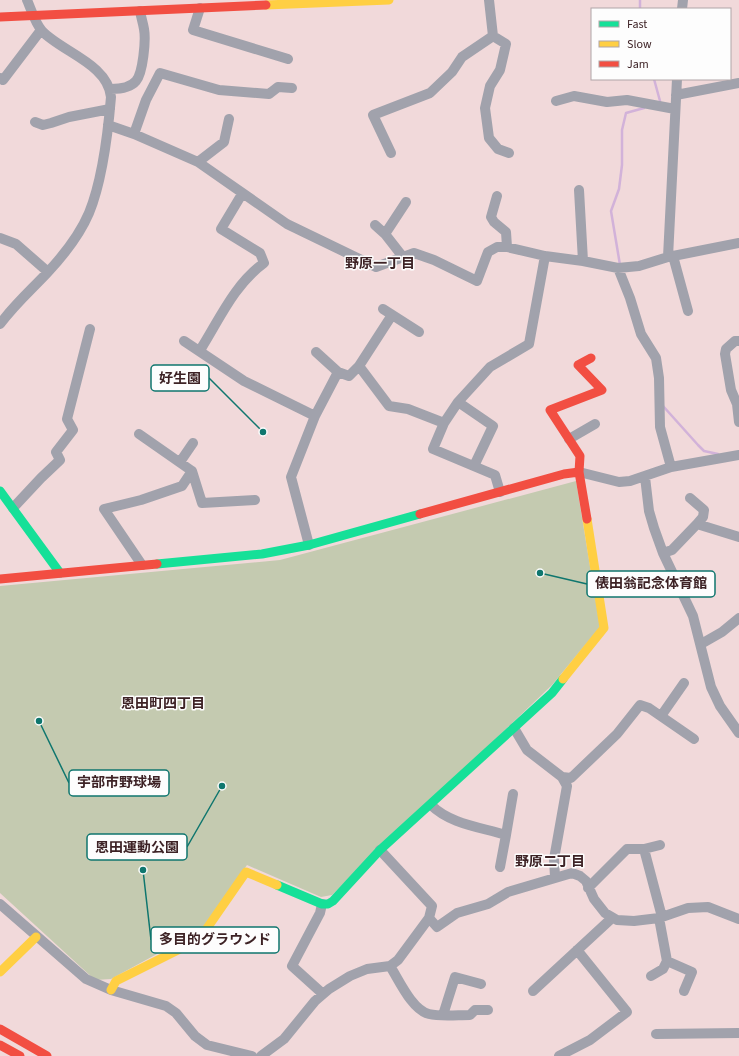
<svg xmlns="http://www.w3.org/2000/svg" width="739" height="1056" viewBox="0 0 739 1056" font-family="'Source Sans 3','Noto Sans JP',sans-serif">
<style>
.green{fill:#c4cab0}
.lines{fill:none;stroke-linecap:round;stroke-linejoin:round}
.stream{stroke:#d2b2d9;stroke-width:2.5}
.street{stroke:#a1a2ac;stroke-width:10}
.fast{stroke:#16e098;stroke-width:9}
.slow{stroke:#ffcf43;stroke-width:9}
.jam{stroke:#f24e42;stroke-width:9}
.labels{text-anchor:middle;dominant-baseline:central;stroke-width:3;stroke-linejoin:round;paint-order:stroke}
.neighbourhood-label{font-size:14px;font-weight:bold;fill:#3d2225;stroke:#fdfdfd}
.leader{fill:none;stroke:#0f766e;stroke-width:1.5}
.callout-dot{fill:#0f766e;stroke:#fdfdfd;stroke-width:1.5}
.callout{fill:#fdfdfd;stroke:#0f766e;stroke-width:1.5}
.callout-label{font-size:14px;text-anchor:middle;font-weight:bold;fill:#3d2225}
</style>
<rect width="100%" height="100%" fill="#f1d9da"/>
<!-- green -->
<path class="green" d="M576,481L600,627L552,685L332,895L321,897L247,865L201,930L111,979L95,980L0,893V586L280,560Z"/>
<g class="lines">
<!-- stream -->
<path class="stream" d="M640,0V9
M654,79L660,101
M620,265L611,211L619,189L622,165V130L626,113L644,108
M663,406L698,445L704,451L718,454"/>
<!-- street -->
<path class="street" d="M200,8L193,30L288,59
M682,9L683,0
M493,36L506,44L500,70L490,86L485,108L489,138L498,149L509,153
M0,78L3,80L41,30
M111,89C120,89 130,88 136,81C143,73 146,40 144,29C143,23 141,17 140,11
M676,95L739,83
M556,101L574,96L607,102L627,100L675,109
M35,122L43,125L51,123L69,117L110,109
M108,125L134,134L198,162L287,224L376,267L414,253L434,260L477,281L488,252L497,247H507L545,256L583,261L618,268L639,266L668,257L739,243
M134,134L146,100L160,73L219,90L269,94L278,87L292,88
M391,153L373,115L430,93L452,72L462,57L493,36L489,0
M198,162L224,142L229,119
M579,190L583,261
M497,196L491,217L494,222L506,232L507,247
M375,225L385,234L403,257
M385,234L406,202
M0,238L16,244L48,272
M673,256L688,311
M668,257L677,79
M618,268L630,298L641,334L656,358L659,378L660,427L671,467
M383,309L419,332
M0,324C15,304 30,291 47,273C63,256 80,234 89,213C103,179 108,133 111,97C108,64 62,52 42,31C35,23 31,9 27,0
M184,341L244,381L315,416
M739,341H735L726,349L725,354L731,390L737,404L739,422
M202,347C220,318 235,284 264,263L260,253L221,229L242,194
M316,352L338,372L349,376L359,366L389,406L408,409L444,423
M359,366L392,315
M458,402L493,426L474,466
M139,434L192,471L182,486L141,500L104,509L142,565
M569,439L595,424
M180,462L193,443
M192,471L202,503L255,500
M579,472L619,482L630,481L671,467L739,455
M645,477L649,511L654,528L663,553L693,616L711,687L720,706L739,733
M500,492L495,475L433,449L444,423L458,402L490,367L529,344L545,256
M690,498L704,510L703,517L697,524L739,537
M13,508L41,478L60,460L56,452L73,430L67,419L90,329
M309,545L291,477L315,416L338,372
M663,553L672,550L697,524
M701,644L722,632L739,618
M661,716L684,683
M514,728L527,750L562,777L567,786L554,859L555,877
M562,777L571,778L617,734L640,705L649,708L694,739
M431,805C450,824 480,827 506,835L513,794
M644,849L662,917
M500,867L506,835
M588,888L627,849H644L660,845
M0,904L86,979L111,990L166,1006L176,1013L195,1036L207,1045L252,1056
M322,904L320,913L292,966L323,994
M429,918L437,927L457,913L488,904L508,892L572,873L580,876L586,881L594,899L605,913L617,920L634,921L659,918L688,908L708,907L739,919
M667,961L692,972L684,991
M390,966C399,980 412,1010 429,1014C441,1017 457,1015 470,1015L475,1010H488
M651,976L663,969L667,961L659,918
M533,991L612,918
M443,1015L455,977L481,984
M656,1034L739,1033
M261,1056L284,1039L315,1001L329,989L350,976L367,969L390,966L398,960L429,918L432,906L380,850
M559,1056L590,1040L627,1012L577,950"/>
<!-- fast -->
<path class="fast" d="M0,491L60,573
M157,564L262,554L309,545L420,514
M277,885L322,904H328L333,901L380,850L552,693L563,679"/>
<!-- slow -->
<path class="slow" d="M266,5L389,0
M563,679L604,628L587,519
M0,972L36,937
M111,990L116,981L192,943L203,934L246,872L277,885"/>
<!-- jam -->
<path class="jam" d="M0,17L266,5
M420,514L564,474L579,472
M587,519L579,472L580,456L550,410L602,390L578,365L591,358
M0,579L157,564
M0,1029L47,1056
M0,1045L20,1056"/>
</g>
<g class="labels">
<!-- neighbourhood labels -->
<g class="neighbourhood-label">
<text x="380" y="264">野原一丁目</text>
<text x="163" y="704">恩田町四丁目</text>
<text x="550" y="862">野原二丁目</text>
</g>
</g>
<!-- callouts -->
<path class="leader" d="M263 432L209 378M540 573L587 584M39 721L69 783M222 786L187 847M143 870L151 940"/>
<g class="callout-dot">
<circle cx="263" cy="432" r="4"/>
<circle cx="540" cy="573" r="4"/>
<circle cx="39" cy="721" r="4"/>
<circle cx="222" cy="786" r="4"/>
<circle cx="143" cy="870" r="4"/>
</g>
<g class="callout">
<rect x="151" y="365" width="58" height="26" rx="4"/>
<rect x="587" y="571" width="128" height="26" rx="4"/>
<rect x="69" y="770" width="100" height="26" rx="4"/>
<rect x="87" y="834" width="100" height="26" rx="4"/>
<rect x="151" y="927" width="128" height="26" rx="4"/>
</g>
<g class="callout-label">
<text x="180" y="383">好生園</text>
<text x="651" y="588">俵田翁記念体育館</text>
<text x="119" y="787">宇部市野球場</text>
<text x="137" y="852">恩田運動公園</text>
<text x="215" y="944">多目的グラウンド</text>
</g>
<!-- legend -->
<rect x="591" y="8" width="140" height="72" fill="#fdfdfd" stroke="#b0a5a7"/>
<rect x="599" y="21" width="20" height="6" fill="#16e098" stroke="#b0a5a7"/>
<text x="627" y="28" font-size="12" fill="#3d2225">Fast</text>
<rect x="599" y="41" width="20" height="6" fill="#ffcf43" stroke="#b0a5a7"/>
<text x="627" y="48" font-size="12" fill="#3d2225">Slow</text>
<rect x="599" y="61" width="20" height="6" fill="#f24e42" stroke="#b0a5a7"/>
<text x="627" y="68" font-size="12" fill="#3d2225">Jam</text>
</svg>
